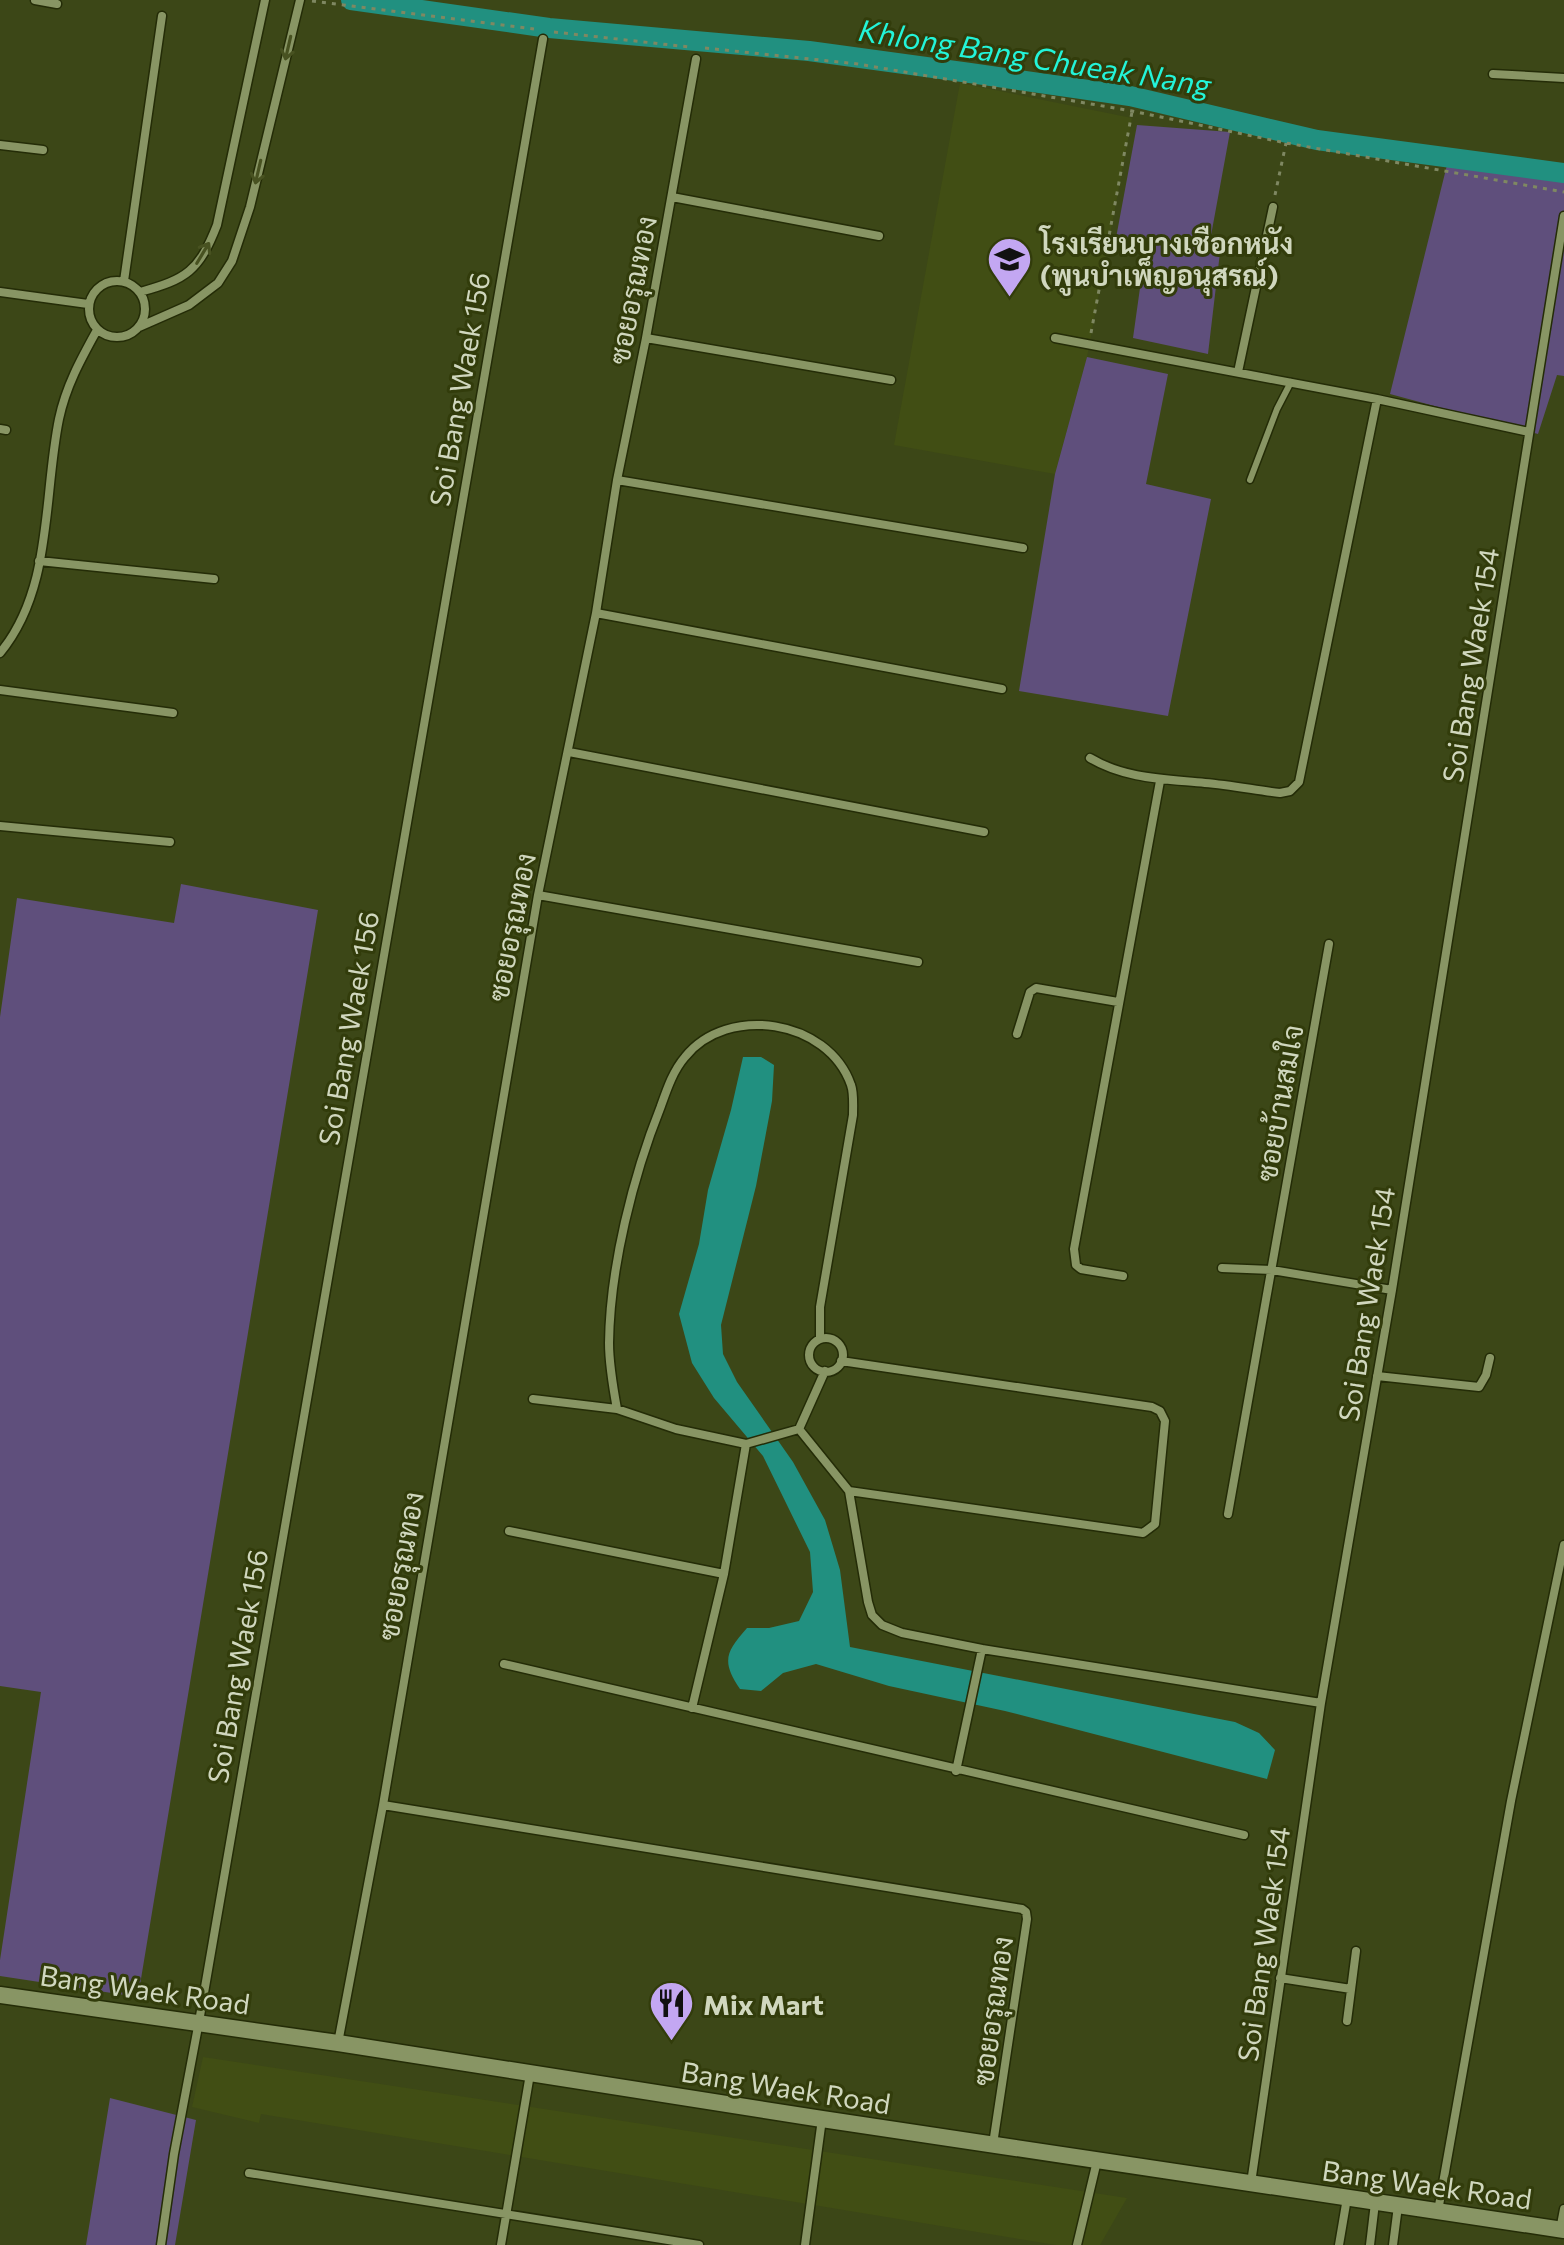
<svg xmlns="http://www.w3.org/2000/svg" width="1564" height="2245" viewBox="0 0 1564 2245" font-family="Commissioner,Sarabun,sans-serif">
<style>
.built{fill:#414e14}
.green{fill:#5f4f7c}
.water{fill:#219080}
.lines{fill:none;stroke-linecap:round;stroke-linejoin:round}
.canal{stroke:#219080;stroke-width:20}
.lane-casing{stroke:#242c07;stroke-width:9}
.street-casing{stroke:#242c07;stroke-width:11}
.secondary-casing{stroke:#242c07;stroke-width:19}
.path{stroke:#7f8862;stroke-width:3;stroke-dasharray:4 6;stroke-linecap:butt}
.lane{stroke:#889564;stroke-width:6}
.street{stroke:#889564;stroke-width:8}
.secondary{stroke:#889564;stroke-width:16}
.oneway{stroke:#485221}
.labels{text-anchor:middle;dominant-baseline:central;stroke-width:6;stroke-linejoin:round;paint-order:stroke}
.poi-label{font-size:28px;font-weight:bold;fill:#d0d7be;stroke:#323c0b;text-anchor:start}
.street-label{font-size:28px;fill:#d0d7be;stroke:#323c0b}
.water-label{font-size:30px;font-style:italic;fill:#23f4d9;stroke:#323c0b}
</style>
<rect width="100%" height="100%" fill="#3c4717"/>
<!-- built -->
<path class="built" d="M960,83L1132,118L1087,357L1055,474L894,445Z
M203,2057L1127,2198L1100,2245H1056L261,2114L259,2123L192,2107Z"/>
<!-- green -->
<path class="green" d="M1137,125L1230,132L1210,241L1221,244L1208,354L1133,338L1146,245L1116,238Z
M1448,161L1564,170V376L1557,375L1538,434L1390,394Z
M1087,357L1168,374L1146,484L1211,499L1168,716L1019,691L1055,474Z
M181,884L318,910L138,1997L0,1976V1960L41,1692L0,1686V1017L17,898L174,923Z
M110,2098L196,2120L175,2245H86Z"/>
<!-- water -->
<path class="water" d="M743,1057H761L774,1065L772,1101L756,1186L721,1325L723,1354L737,1382L793,1462L825,1520L840,1570L850,1647L1235,1722L1259,1733L1275,1750L1267,1779L1005,1711L889,1686L816,1664L783,1673L761,1691L740,1689C721,1661 726,1652 747,1628H769L799,1621L813,1592L810,1552L763,1456L714,1398L692,1363L679,1314L699,1244L708,1190L731,1110Z"/>
<g class="lines">
<!-- canal -->
<path class="canal" d="M351,0L549,28L809,51L970,73L1130,96L1317,140L1564,173"/>
<defs>
<path id="lane" d="M1250,480L1277,409L1291,382"/>
<path id="street" d="M35,0L57,4
M1493,74L1564,78
M0,145L43,150
M672,197L879,236
M89 309a28 28 0 1 1 56 0a28 28 0 1 1-56 0Z
M124,281L162,16
M0,292L88,304
M140,292C187,279 199,271 217,225L265,0
M139,327L189,305L218,283L232,261L250,207L300,0
M646,338L891,380
M1055,338L1377,399L1529,432
M1238,372L1273,207
M0,429L6,430
M617,480L1023,548
M39,561L214,579
M596,613L1002,689
M0,653C53,589 43,497 59,419C66,386 81,359 97,330
M0,690L173,713
M569,752L984,832
M1090,758C1125,779 1165,779 1205,783C1230,785 1255,790 1280,793L1290,791L1299,782L1377,399
M0,826L170,842
M538,895L918,962
M1017,1034L1030,992L1036,988L1118,1002
M1222,1268L1272,1270L1392,1290
M1123,1276L1081,1269L1076,1265L1074,1249L1160,781
M809 1355a17 17 0 1 1 34 0a17 17 0 1 1-34 0Z
M841,1361L1152,1407L1160,1411L1165,1421L1155,1524L1143,1533L849,1491
M1377,1376L1479,1387L1486,1375L1490,1358
M533,1399L617,1409
M799,1429L825,1371
M746,1444L676,1429L617,1409C613,1387 609,1365 609,1343C610,1267 633,1176 661,1106C667,1089 673,1071 685,1057C727,1004 828,1019 851,1085C854,1093 853,1105 853,1115L820,1307V1339
M1228,1514L1329,944
M509,1531L724,1574
M504,1664L1244,1835
M692,1708L724,1574L746,1444L799,1429L849,1491L868,1602L872,1615L882,1625L902,1633L982,1649L1321,1703
M956,1771L982,1649
M383,1805L1022,1909L1026,1912L1027,1919L993,2144
M1280,1978L1351,1989
M1347,2021L1356,1951
M338,2043L383,1805L538,895L596,613L617,480L646,338L696,59
M249,2173L699,2245
M1251,2183L1321,1703L1392,1290L1564,216
M1438,2211L1511,1801L1564,1545
M1560,2230L1564,2209
M161,2245L174,2154L200,2016L543,39
M501,2245L530,2074
M805,2245L822,2119
M1077,2245L1097,2161
M1339,2245L1347,2198
M1370,2245L1375,2203
M1393,2245L1398,2206"/>
<path id="secondary" d="M0,1995L338,2043L822,2119L1564,2230"/>
</defs>
<!-- lane casing -->
<use href="#lane" class="lane-casing"/>
<!-- street casing -->
<use href="#street" class="street-casing"/>
<!-- secondary casing -->
<use href="#secondary" class="secondary-casing"/>
<!-- path -->
<path class="path" d="M312,1L534,29
M554,32L689,47
M705,48L858,64L1132,111L1286,143L1564,192
M1275,195L1286,143
M1091,333L1132,112"/>
<!-- lane -->
<use href="#lane" class="lane"/>
<!-- street -->
<use href="#street" class="street"/>
<!-- secondary -->
<use href="#secondary" class="secondary"/>
</g>
<!-- one-way arrows -->
<defs><path id="oneway-shaft" d="M-6 0H5M1.5-3L5.5 0L1.5 3" fill="none" stroke-width="1.6" stroke-linecap="round" stroke-linejoin="round" transform="scale(2)"/></defs>
<g class="oneway">
<use href="#oneway-shaft" transform="translate(288 48) rotate(103)"/>
<use href="#oneway-shaft" transform="translate(258 172) rotate(103)"/>
<use href="#oneway-shaft" transform="translate(203 253) rotate(-59)"/>
</g>
<!-- icons -->
<defs>
<symbol id="school-pin" viewBox="-11 -11 22 30"><path d="M0 17L-7.5 6A9.5 9.5 0 1 1 7.5 6Z" fill="#c3a7f2" stroke="#323c0b"/><path d="M0-5L7-2L0 1L-7-2ZM-4 1L0 2.5L4 1V4Q0 6-4 4Z" fill="#111"/></symbol>
<symbol id="restaurant-pin" viewBox="-11 -11 22 30"><path d="M0 17L-7.5 6A9.5 9.5 0 1 1 7.5 6Z" fill="#c3a7f2" stroke="#323c0b"/><path d="M-5-6h1v4h1v-4h1v4h1v-4h1v5L-1.5 .5V6h-2V.5L-5-1ZM5-6V6H3V1.5H1.5Q1.5-4 5-6Z" fill="#111"/></symbol>
</defs>
<g fill-rule="evenodd">
<use href="#school-pin" x="984" y="234" width="51" height="69"/>
<use href="#restaurant-pin" x="646" y="1978" width="51" height="69"/>
</g>
<g class="labels">
<!-- poi labels -->
<g class="poi-label">
<text x="1040" y="243">โรงเรียนบางเชือกหนัง<tspan x="1040" dy="32">(พูนบำเพ็ญอนุสรณ์)</tspan></text>
<text x="703" y="2004">Mix Mart</text>
</g>
<!-- street labels -->
<g class="street-label">
<text transform="translate(632 290) rotate(-79)">ซอยอรุณทอง</text>
<text transform="translate(459 389) rotate(-80)">Soi Bang Waek 156</text>
<text transform="translate(1470 665) rotate(-81)">Soi Bang Waek 154</text>
<text transform="translate(511 927) rotate(-79)">ซอยอรุณทอง</text>
<text transform="translate(348 1028) rotate(-80)">Soi Bang Waek 156</text>
<text transform="translate(1279 1103) rotate(-80)">ซอยบ้านสมใจ</text>
<text transform="translate(1366 1304) rotate(-81)">Soi Bang Waek 154</text>
<text transform="translate(400 1566) rotate(-80)">ซอยอรุณทอง</text>
<text transform="translate(237 1666) rotate(-80)">Soi Bang Waek 156</text>
<text transform="translate(1263 1944) rotate(-82)">Soi Bang Waek 154</text>
<text transform="translate(145 1989) rotate(8)">Bang Waek Road</text>
<text transform="translate(992 2011) rotate(-82)">ซอยอรุณทอง</text>
<text transform="translate(786 2087) rotate(9)">Bang Waek Road</text>
<text transform="translate(1427 2184) rotate(8)">Bang Waek Road</text>
</g>
<!-- water labels -->
<g class="water-label">
<text transform="translate(1035 56) rotate(9)">Khlong Bang Chueak Nang</text>
</g>
</g>
</svg>
